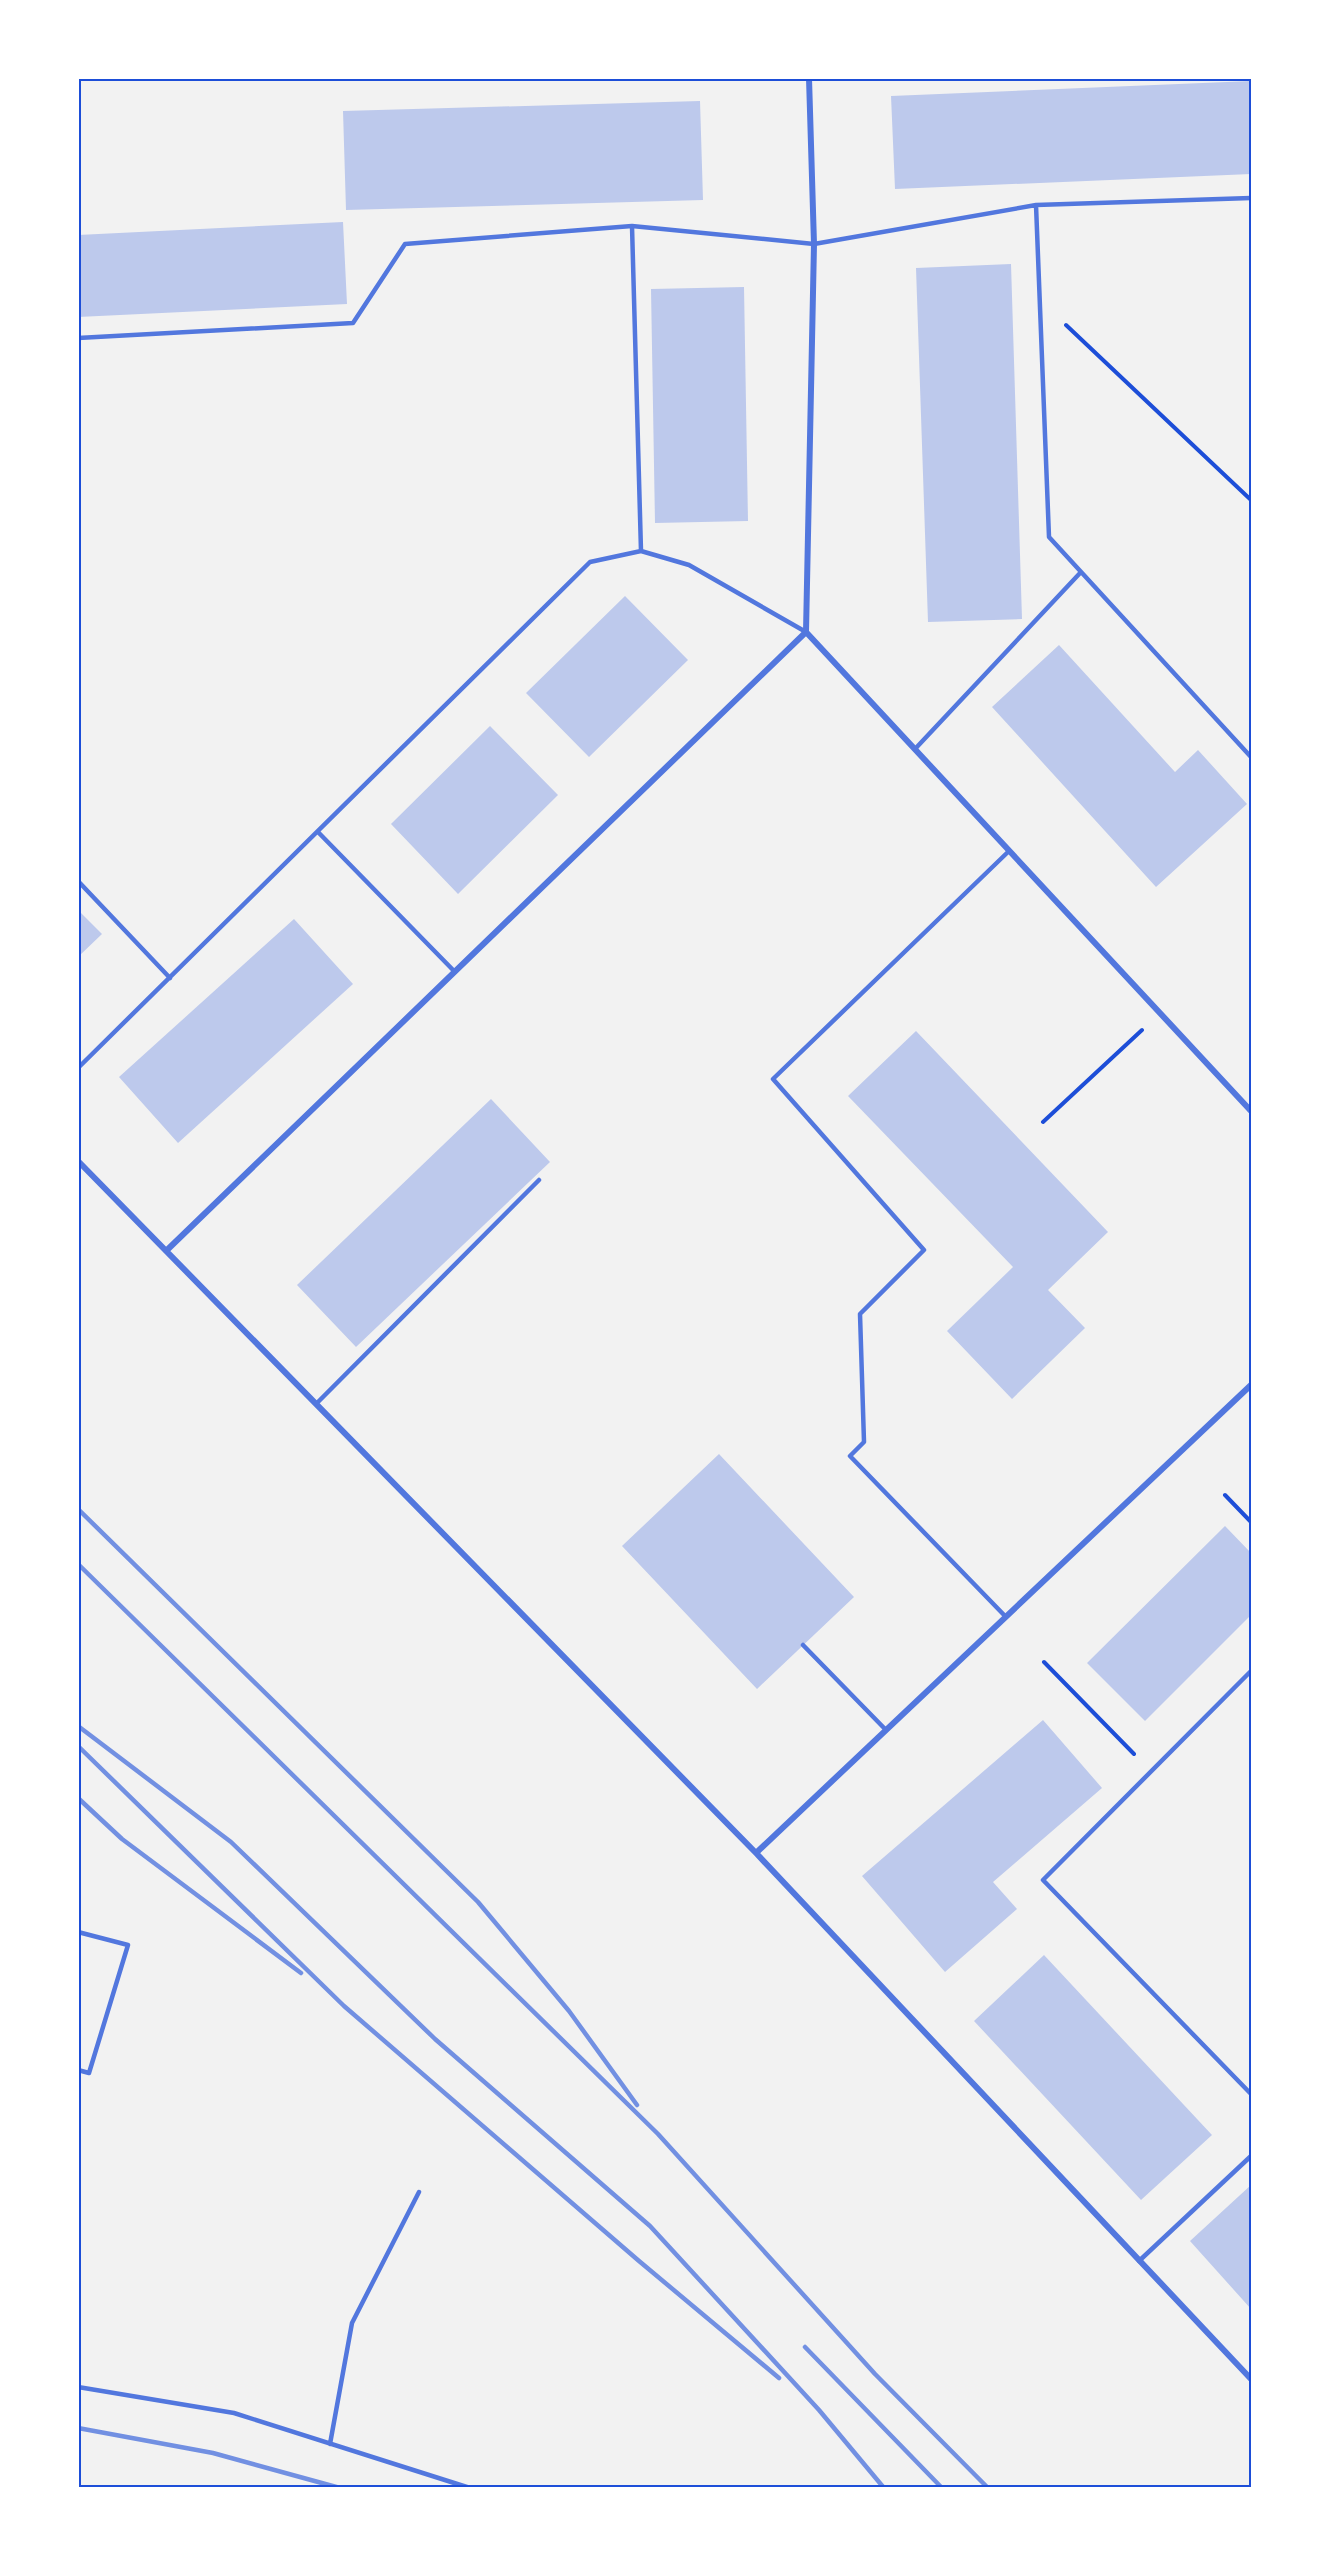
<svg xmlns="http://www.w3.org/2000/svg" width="1329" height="2566" viewBox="0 0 1329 2566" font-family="'Source Sans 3',sans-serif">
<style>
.building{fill:#bdc9ec}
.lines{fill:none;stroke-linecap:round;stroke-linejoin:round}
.path{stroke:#1d4ed8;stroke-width:4}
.service{stroke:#5277de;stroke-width:4.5}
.minor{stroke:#5277de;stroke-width:6}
.rail{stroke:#7290e2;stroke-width:4.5}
.neatline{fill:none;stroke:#1d4ed8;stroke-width:2}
</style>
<rect width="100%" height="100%" fill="#f2f2f2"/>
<!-- building -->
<path class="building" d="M1251,81V174L895,189L891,96Z
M700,101L703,200L346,210L343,111Z
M343,222L347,304L78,317V235Z
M1011,264L1022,619L928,622L916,268Z
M744,287L748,521L655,523L651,289Z
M625,596L688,660L589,757L526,693Z
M1059,645L1175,772L1198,750L1247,804L1156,887L992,707Z
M490,726L558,795L458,894L391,824Z
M78,910L102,934L78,957Z
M294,919L353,984L178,1143L119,1077Z
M916,1031L1108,1232L1048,1290L1085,1328L1012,1399L947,1331L1013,1267L848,1096Z
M491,1099L550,1162L356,1347L297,1285Z
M719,1454L854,1597L757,1689L622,1546Z
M1225,1526L1251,1553V1615L1145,1721L1087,1663Z
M1043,1720L1102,1788L993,1882L1017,1909L945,1972L862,1876Z
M1044,1955L1212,2135L1141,2200L974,2021Z
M1251,2185V2309L1190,2241Z"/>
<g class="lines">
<!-- path -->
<path class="path" d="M1066,325L1251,500
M1043,1122L1142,1030
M1225,1495L1251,1522
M1044,1662L1134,1754"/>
<!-- service -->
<path class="service" d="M1036,205L1049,537L1251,757
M632,226L641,551
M78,338L353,323L405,244L632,226L814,244L1036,205L1251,198
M915,749L1081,572
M318,832L455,972
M78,881L170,978
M78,1068L590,562L641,551L689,565L806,632
M316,1404L539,1180
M1005,1616L850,1456L864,1442L860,1314L924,1250L773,1079L1009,851
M803,1645L885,1729
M1251,1671L1043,1880L1251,2094
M78,1932L128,1945L89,2073L78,2070
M1139,2261L1251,2156
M78,2387L234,2413L470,2488
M330,2444L352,2323L419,2192"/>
<!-- minor -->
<path class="minor" d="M809,78L814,244L806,632L1251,1111
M78,1161L756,1853L1251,2379
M166,1251L806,632
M756,1853L1251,1385"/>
<!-- rail -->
<path class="rail" d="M78,1509L478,1902L569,2011L637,2105
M78,1564L658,2134L875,2374L988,2488
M78,1726L231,1842L435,2039L650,2226L819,2410L884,2488
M78,1746L344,2006L639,2261L779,2378
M78,1798L122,1839L301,1973
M805,2347L942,2488
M78,2428L213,2453L340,2488"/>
</g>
<!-- border -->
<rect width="1329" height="2566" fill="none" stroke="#ffffff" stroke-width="159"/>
<rect x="80" y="80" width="1170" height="2406" class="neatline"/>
</svg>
